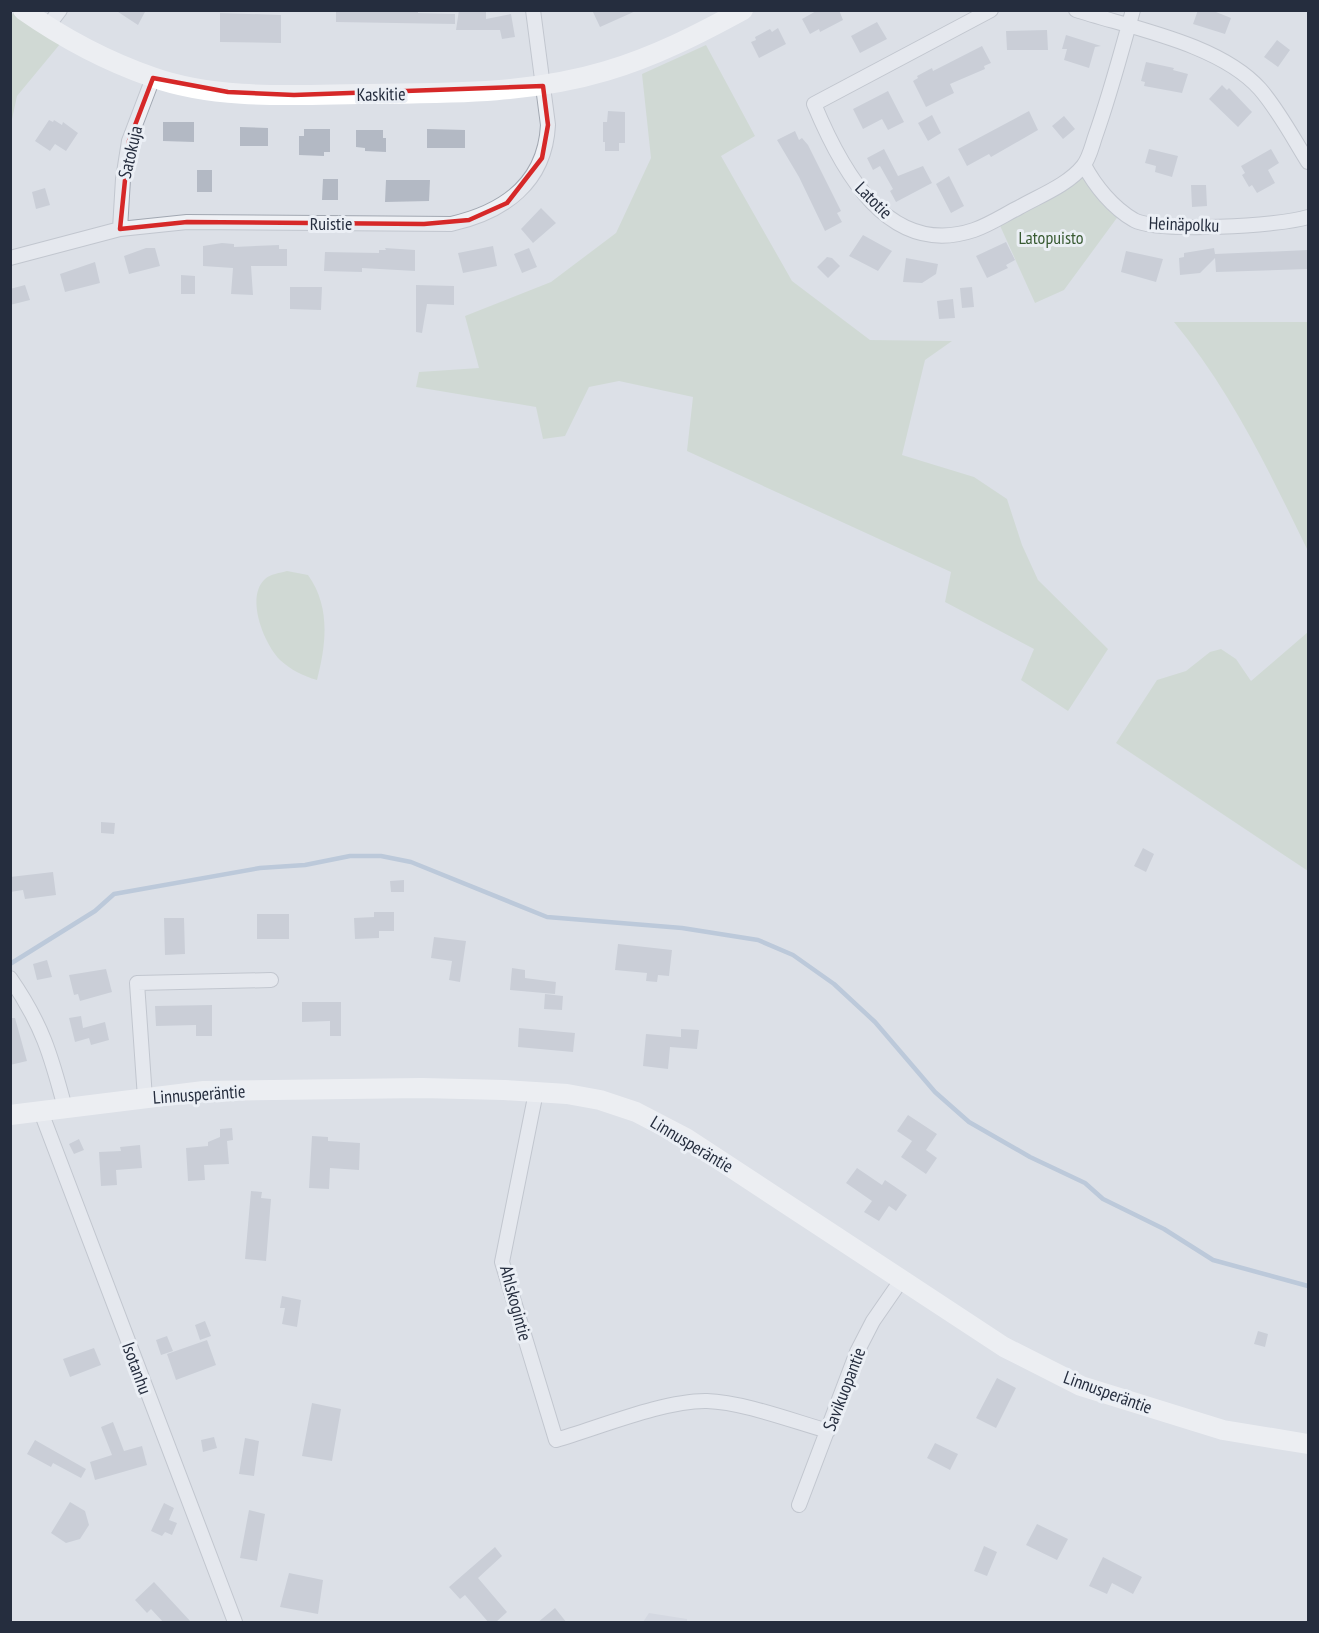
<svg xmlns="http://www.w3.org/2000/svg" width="1319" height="1633" viewBox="0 0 1319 1633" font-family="'PT Sans Narrow',sans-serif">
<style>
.built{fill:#cacfd9}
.green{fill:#c1d1bd}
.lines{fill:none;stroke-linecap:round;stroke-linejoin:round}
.stream{stroke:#95adc9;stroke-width:4.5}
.building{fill:#b3b9c4}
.street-casing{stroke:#a1a7b1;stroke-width:16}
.street{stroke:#eff1f5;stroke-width:14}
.secondary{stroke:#fff;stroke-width:20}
.marked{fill:none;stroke:#d62828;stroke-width:4.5;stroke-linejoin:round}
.labels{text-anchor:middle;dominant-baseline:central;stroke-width:6;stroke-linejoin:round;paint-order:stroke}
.street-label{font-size:18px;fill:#252d3e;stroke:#ebeff5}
.park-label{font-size:18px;fill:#385a32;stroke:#ebeff5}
</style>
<rect width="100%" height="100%" fill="#dce0e7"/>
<!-- built -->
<path class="built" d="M649,1613L687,1619V1622H643Z"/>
<!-- green -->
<path class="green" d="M15,11L65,38L17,96L11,124V16Z
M706,45L755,136L721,156L792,281L870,340L952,341L925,360L902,455L974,477L1007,499L1022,545L1038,580L1108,649L1068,711L1021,680L1034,649L945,602L951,572L687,451L693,397L619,381L589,387L565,436L543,439L536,407L416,387L419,372L479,368L465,316L551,282L616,233L651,158L642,74Z
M1084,165L1122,211L1064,290L1035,303L997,219Z
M1174,322H1308V551C1269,471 1231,391 1174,322Z
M287,571L308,575C331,607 326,645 317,680C303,676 291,670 280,660C264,644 245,597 265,579C270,574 280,573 287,571Z
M1308,632V871L1116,743L1157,680L1186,671L1210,652L1221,649L1236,659L1251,681Z"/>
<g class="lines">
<!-- stream -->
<path class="stream" d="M10,964L95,911L114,894L260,868L305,865L350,856H381L411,862L547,917L682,928L758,940L793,955L834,984L875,1022L935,1092L969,1122L1030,1157L1085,1183L1103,1199L1164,1229L1213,1260L1308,1286"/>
</g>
<!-- building -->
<path class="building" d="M115,10H146L138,25Z
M336,10H418V13L455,14V24L336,22Z
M459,10H486V19L511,14L515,37L502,39L500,30H456Z
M592,10H638L600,27Z
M818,10H839L843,20L820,32L819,29L810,34L802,19Z
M1198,10H1211L1231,18L1225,34L1193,24Z
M220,13L281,15V43L220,42Z
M877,22L887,39L860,53L851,36Z
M778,28L786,44L759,58L751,42L756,40L755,37L770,29L772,32Z
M1047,30L1048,50H1007L1006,31Z
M1066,35L1101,46L1095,47L1089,68L1064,60L1067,49H1062Z
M1277,40L1290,50L1278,67L1264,57Z
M982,46L991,63L984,66L985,69L950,84L954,93L926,107L913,81L918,78L917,76L932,68L933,71Z
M1146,62L1174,68L1173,70L1188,74L1182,93L1144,86L1145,82L1141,81Z
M1222,85L1227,90L1229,88L1252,112L1238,127L1209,99Z
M888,91L904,122L888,130L882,119L863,129L853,109Z
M608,111L625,112V143H619V151H605V142H603V122H607Z
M1029,111L1038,130L991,157L989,154L967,166L958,149Z
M932,115L941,133L928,141L918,123Z
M1064,116L1075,129L1063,139L1052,126Z
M49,120L53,122L54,120L62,125L63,122L78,133L66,151L55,144L50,151L35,141Z
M163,122H194V142L163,141Z
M240,127L268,128V146H240Z
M304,129H330V152H324V156L299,155V136H304Z
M427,129L465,130V148H427Z
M356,130H383V138H386V152L365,151V148L356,147Z
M795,131L799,140L802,138L808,145L841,211L837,213L842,222L825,231L799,177L777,140Z
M884,149L898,176L923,166L932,183L896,202L890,191L893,189L880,166L873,170L867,158Z
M1149,149L1178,156L1172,177L1155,172L1156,166L1145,163Z
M1271,149L1279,163L1268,170L1275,183L1257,193L1252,185L1249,187L1242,175L1245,173L1241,166Z
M197,170H212V192H197Z
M949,176L964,206L951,213L936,184Z
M323,179H338V200H322Z
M386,180H430L429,201L385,202Z
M1191,185H1206L1207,206L1192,207Z
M45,188L50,205L36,209L32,192Z
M541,208L556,223L533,243L521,229Z
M863,235L892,251L878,271L849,256Z
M1006,242L1015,260L1006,265L1008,268L987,278L976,256Z
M222,243L234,244V247L279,245V249H287V266H251L253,295L231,294L233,268L203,266V246Z
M493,246L497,266L463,273L458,253Z
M146,248H155L160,266L129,274L124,256Z
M385,248L415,250V271L362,268V272L324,271L325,252L379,253V250H386Z
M529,248L537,267L522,273L514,254Z
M1214,248L1215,254L1308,250V269L1216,272L1215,258L1200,273L1180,275L1179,258L1184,257V253Z
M1126,251L1163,259L1156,282L1121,272Z
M827,257L832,258L840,266L828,278L817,267Z
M906,258L938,264L936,274L922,283L903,282Z
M95,262L100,283L65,292L60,274Z
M181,275L195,276V294H181Z
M25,285L30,300L10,305V289Z
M416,285L454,286V305L427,304L422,333L416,332Z
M290,287H322L321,310L290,309Z
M972,287L974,307L962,308L960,288Z
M953,299L955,318L939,319L937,301Z
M101,822L115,823L114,834L101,833Z
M1143,848L1154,854L1146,872L1134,866Z
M53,872L56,895L25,899L23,890L10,892V877Z
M404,880V892H391L390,881Z
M374,912H394V931H379V938L355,939L354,918L374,917Z
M257,914H289V939H257Z
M164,918H184L185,954L165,955Z
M434,937L466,941L460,982L449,980L452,961L431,958Z
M618,944L672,950L669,976L658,975L657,982L646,981L647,973L615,970Z
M47,960L52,977L37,980L33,964Z
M512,968L525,970V978L556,982L555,994L510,990Z
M106,969L112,992L80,1001L78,994L74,995L69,975Z
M545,994L563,996L562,1010L544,1009Z
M302,1002H341V1036H330V1021L302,1022Z
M212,1005V1036H196V1025L156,1026L155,1006Z
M81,1016L83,1028L105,1022L109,1040L91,1045L89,1038L75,1042L69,1018Z
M10,1018H15L27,1061L10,1065Z
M519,1028L575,1033L573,1052L518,1047Z
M681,1029L699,1030L697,1049L670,1047L668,1069L643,1066L646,1034L681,1037Z
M908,1115L937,1134L926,1150L937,1158L926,1174L901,1157L912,1141L897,1131Z
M232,1128L233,1140L227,1141L229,1164L204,1165L205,1180L188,1181L186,1148L208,1146V1142L220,1137V1129Z
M312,1136L328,1137V1141L360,1143L359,1170L330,1168L329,1189L309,1188Z
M79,1139L84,1150L74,1154L69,1144Z
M140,1145L142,1168L116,1170L117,1185L101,1186L99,1152L121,1151L120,1147Z
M857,1168L882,1185L885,1180L907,1195L896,1211L889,1206L879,1221L864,1212L872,1201L846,1183Z
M251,1191L262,1192L261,1198L271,1199L266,1261L245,1259Z
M282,1296L301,1300L297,1327L282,1324L285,1308H280Z
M205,1321L211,1336L200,1340L195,1325Z
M1258,1331L1268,1334L1265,1347L1254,1344Z
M167,1336L173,1351L161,1355L156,1340Z
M207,1340L216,1365L176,1380L167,1354Z
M94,1348L101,1365L70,1377L63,1359Z
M997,1378L1016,1388L996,1428L976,1418Z
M312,1403L341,1409L332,1461L302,1456Z
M113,1422L124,1451L142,1446L147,1465L95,1480L90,1462L112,1455L101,1427Z
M214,1437L217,1448L203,1452L201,1440Z
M245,1438L259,1441L254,1476L239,1474Z
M35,1440L86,1469L81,1478L53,1463L51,1467L27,1454Z
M935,1443L958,1454L950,1470L927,1458Z
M70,1502L85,1511L89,1525L80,1539L66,1543L51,1533Z
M164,1503L174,1508L169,1520L177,1523L172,1535L165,1532L162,1536L151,1531Z
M249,1510L265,1514L257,1561L240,1558Z
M1037,1524L1068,1539L1057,1560L1026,1545Z
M984,1546L997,1552L987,1576L974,1571Z
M495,1547L502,1556L478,1578L507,1612L495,1623H489L465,1595L460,1599L449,1587Z
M1103,1557L1142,1577L1133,1594L1112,1583L1107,1594L1089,1586Z
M289,1573L323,1580L318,1614L280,1607Z
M154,1582L192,1623H164L151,1609L147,1613L135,1600Z
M555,1608L567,1623H537Z"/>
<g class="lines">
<defs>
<path id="street" d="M991,10L814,104C841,169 888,259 974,230C989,225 1004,215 1018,208C1039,196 1068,185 1083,166C1089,159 1092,146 1095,137C1110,95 1121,53 1133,10
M1076,10C1132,28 1220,44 1260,89C1279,111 1293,138 1308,162
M47,27L60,10
M1084,165C1095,186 1113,208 1134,220C1158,233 1280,226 1308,217
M120,229L123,179L129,141L153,78
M10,258L120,229L187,222L451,224C504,212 545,183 548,125L533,10
M10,978C42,1024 51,1055 65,1108
M536,1092L502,1262L556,1440C598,1428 665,1400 707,1401C742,1402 793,1421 828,1431
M145,1098L137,983L271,980
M41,1112L235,1622
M799,1505L857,1352L873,1321L902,1279"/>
</defs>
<!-- street casing -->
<use href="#street" class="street-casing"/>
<!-- street -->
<use href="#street" class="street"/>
<!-- secondary -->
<path class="secondary" d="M23,10C63,38 106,61 152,77C216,100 292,95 359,94C442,93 526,95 606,71C654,57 699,34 743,10
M10,1115L204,1091L422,1088L504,1090L567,1094L600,1100L636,1112L686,1138L1004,1347L1081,1386L1223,1430L1308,1444"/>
</g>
<!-- marked area -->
<path d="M0 0H1319V1633H0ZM153,78L228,92L294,95L543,86L548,125L542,158L507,203L469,220L424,224L187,222L120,229L129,141Z" fill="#dce0e7" fill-opacity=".55" fill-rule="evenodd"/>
<path class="marked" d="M153,78L228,92L294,95L543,86L548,125L542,158L507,203L469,220L424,224L187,222L120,229L129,141Z"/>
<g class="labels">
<!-- street labels -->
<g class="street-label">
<text transform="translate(381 94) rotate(-1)">Kaskitie</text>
<text transform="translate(130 152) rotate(-77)">Satokuja</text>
<text transform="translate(874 200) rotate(45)">Latotie</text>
<text x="331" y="223">Ruistie</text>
<text transform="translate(1184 224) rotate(2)">Heinäpolku</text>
<text transform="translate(199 1094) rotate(-4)">Linnusperäntie</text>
<text transform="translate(692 1144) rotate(31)">Linnusperäntie</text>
<text transform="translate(516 1303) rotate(75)">Ahlskogintie</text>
<text transform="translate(137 1368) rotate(70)">Isotanhu</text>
<text transform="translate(844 1389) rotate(-69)">Savikuopantie</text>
<text transform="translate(1108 1392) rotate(20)">Linnusperäntie</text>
</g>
<!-- park labels -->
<g class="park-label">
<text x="1051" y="237">Latopuisto</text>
</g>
</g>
<!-- border -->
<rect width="1319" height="1633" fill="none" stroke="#252d3e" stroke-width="24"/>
</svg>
